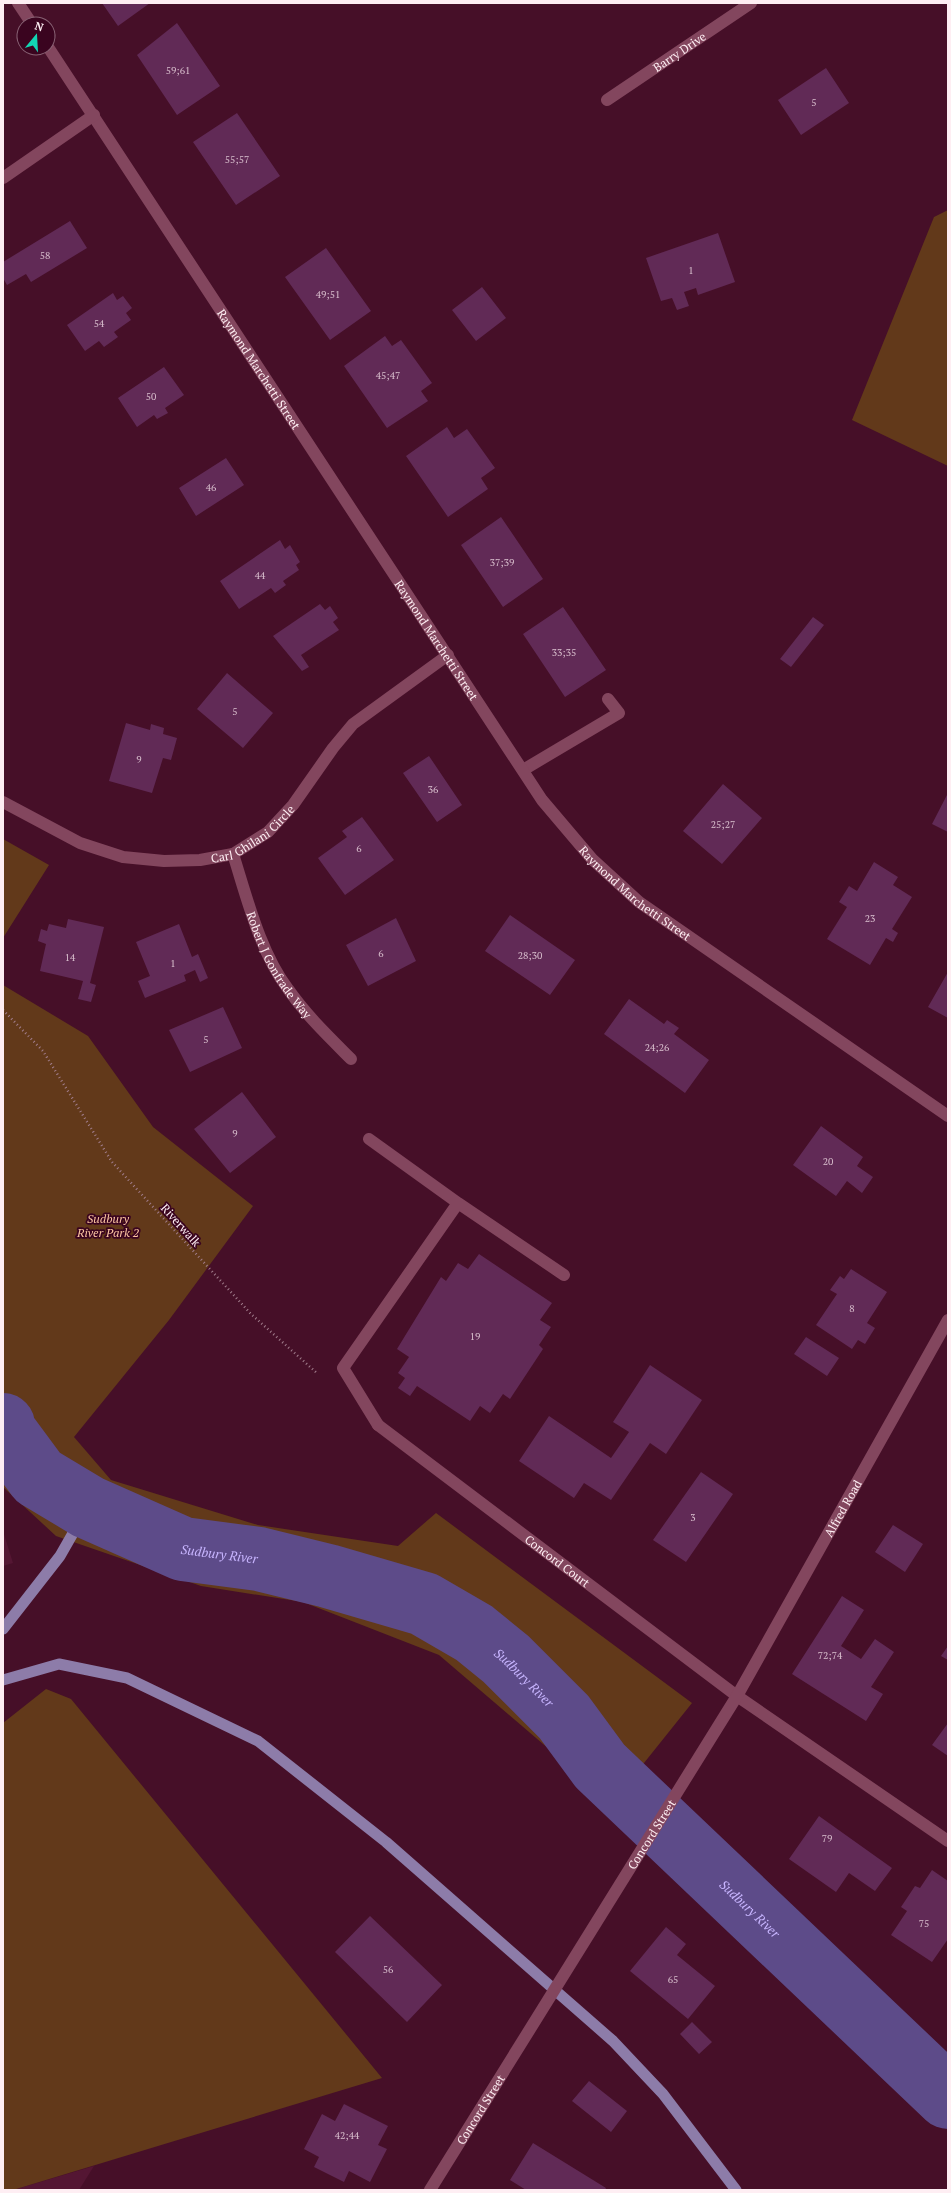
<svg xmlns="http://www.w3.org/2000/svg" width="951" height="2193" viewBox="0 0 951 2193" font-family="'PT Serif',serif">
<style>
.built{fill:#541633}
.green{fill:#62391a}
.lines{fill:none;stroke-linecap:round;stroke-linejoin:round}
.stream{stroke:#8d7ca9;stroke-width:11}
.river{stroke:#5d4b89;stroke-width:64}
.building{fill:#612a56}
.path{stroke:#a27e8d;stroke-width:2.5;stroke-dasharray:1 3;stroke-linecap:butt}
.lane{stroke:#83465e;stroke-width:12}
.street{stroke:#83465e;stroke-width:12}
.labels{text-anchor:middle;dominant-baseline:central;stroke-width:3.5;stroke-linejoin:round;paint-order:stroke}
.number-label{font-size:10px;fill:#d7bdcc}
.street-label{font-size:12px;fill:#feeef3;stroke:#3a041f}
.park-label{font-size:12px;font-style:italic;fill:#fbc5a1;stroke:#3a041f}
.water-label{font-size:13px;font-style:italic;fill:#c7b4fe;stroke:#3a041f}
</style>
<rect width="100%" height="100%" fill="#460f28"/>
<!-- built -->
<path class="built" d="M3,1531L13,1563L3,1566Z
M94,2166L79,2190H13Z"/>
<!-- green -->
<path class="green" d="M948,210V466L852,420L934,217Z
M3,839L49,865L3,938Z
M3,985L88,1036L153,1127L253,1206L169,1320L74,1437L111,1480L258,1525L398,1546L436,1513L692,1703L612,1803L439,1655L303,1602L201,1586L56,1536L3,1487Z
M46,1689L71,1699L382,2078L13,2190H3V1723Z"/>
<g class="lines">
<!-- stream -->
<path class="stream" d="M3,1629L60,1556L88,1507
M3,1680L59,1664L127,1678L258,1741L386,1842L613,2041L663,2094L736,2190"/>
<!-- river -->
<path class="river" id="s1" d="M3,1425L4,1431L38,1477L88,1507L183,1549L259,1559L328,1576L424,1604L474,1633L506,1659L564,1717L600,1766L948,2097"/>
</g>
<!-- building -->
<path class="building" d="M102,3H150L118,26Z
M177,23L220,86L177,115L137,55Z
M826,68L849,103L801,135L778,100Z
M237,113L280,176L236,205L193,142Z
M70,221L87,248L31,282L26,274L7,285L3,278V262Z
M718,233L735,282L698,295L696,288L684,292L689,306L677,310L672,298L661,301L646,258Z
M326,248L371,311L330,340L285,277Z
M482,287L506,318L476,341L452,310Z
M113,293L117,300L123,296L132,308L126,313L131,320L114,332L118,337L104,347L99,341L85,351L67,325Z
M385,336L392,346L401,340L432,383L421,391L428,401L387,428L344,366Z
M164,367L184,395L165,408L168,413L157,419L154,415L137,427L118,398Z
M447,427L454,438L467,429L495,468L481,478L488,489L448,517L406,456Z
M226,458L244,485L196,516L179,488Z
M501,517L543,579L503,607L461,545Z
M280,540L285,549L290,545L300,562L296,565L299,570L283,581L286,585L275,593L271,588L239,609L220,581Z
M320,604L325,610L330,606L338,618L333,622L339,630L301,655L309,667L302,671L273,636Z
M563,607L606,670L565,697L523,634Z
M813,617L824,625L791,667L780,659Z
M227,673L273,713L243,748L197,709Z
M126,723L150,730L151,724L164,728L163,734L177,738L171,760L163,758L152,793L109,781Z
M429,756L462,805L437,822L403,773Z
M723,784L762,818L722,864L683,831Z
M948,793V832L932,824Z
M362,817L394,860L345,895L318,858L347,837L342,831Z
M874,862L898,877L893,885L912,897L892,929L898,933L893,942L886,938L870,965L827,939L847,907L839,902L849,886L857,891Z
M510,915L575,960L550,995L485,951Z
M396,918L416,961L368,986L346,945Z
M68,919L104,927L90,983L96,985L91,1002L78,999L83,981L40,971L46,944L38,941L41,929L47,931L49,924L66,928Z
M179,924L192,957L198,954L208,978L200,982L195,970L184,975L186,981L145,998L138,981L150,976L136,942Z
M948,972V1018L928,1007Z
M629,999L664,1024L667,1020L679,1028L674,1034L709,1060L685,1093L604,1034Z
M223,1007L242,1048L190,1072L169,1030Z
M242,1092L276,1137L230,1173L194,1129Z
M821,1126L863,1157L857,1166L873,1177L862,1193L847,1181L836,1196L793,1165Z
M479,1254L552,1303L540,1320L551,1327L539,1345L543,1349L510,1399L503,1394L490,1413L480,1406L470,1421L417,1386L410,1396L398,1388L405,1378L398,1373L409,1357L397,1349L441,1277L446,1281L458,1263L468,1269Z
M851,1269L887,1292L867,1323L875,1328L865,1344L858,1340L852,1349L816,1325L837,1294L830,1290L840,1276L844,1279Z
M806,1337L839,1358L827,1376L794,1354Z
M650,1365L702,1400L666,1454L650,1443L611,1500L584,1483L574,1498L519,1461L549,1416L611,1458L629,1432L613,1422Z
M701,1472L733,1494L686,1562L653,1540Z
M893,1525L923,1544L905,1572L875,1552Z
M842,1596L864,1610L841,1646L861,1659L875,1639L894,1652L871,1687L883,1694L866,1721L792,1674Z
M948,1646V1660L941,1656Z
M948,1723V1756L932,1745Z
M819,1816L892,1868L875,1891L849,1873L836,1892L789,1859Z
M932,1870L948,1881V1939L932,1962L891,1935L907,1911L901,1907L915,1886L920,1888Z
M370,1916L442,1985L407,2022L335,1952Z
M666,1927L686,1944L677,1955L715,1986L688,2019L630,1971Z
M692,2022L712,2042L699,2054L680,2034Z
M589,2081L627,2111L611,2132L572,2101Z
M344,2104L388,2126L378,2145L387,2149L370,2182L349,2171L344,2182L314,2167L319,2157L304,2149L322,2114L335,2121Z
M533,2143L606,2188L605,2190H526L510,2180Z"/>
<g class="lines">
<!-- path -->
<path class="path" d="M3,1010L43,1051L112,1162L251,1314L318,1374"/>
<!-- lane -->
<path class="lane" d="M523,770L619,713L608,699
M369,1139L458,1203
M378,1425L343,1368L458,1203L564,1275"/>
<!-- street -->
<g class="street">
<path d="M18,3L32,24"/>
<path id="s2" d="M48,47L542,800L592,859L639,902L948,1116"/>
<path id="s3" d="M607,100L751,3"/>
<path d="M3,178L94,115"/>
<path id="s4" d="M3,802L80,843L123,857L164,861L200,860L233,854L268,832L293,805L333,748L353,724L448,655"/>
<path id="s5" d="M233,854C247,898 260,952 288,989C306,1015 329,1037 351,1059"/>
<path id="s6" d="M378,1425L737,1696L948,1841"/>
<path id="s7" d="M430,2190L737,1696L948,1320"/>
</g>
</g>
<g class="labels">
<!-- number labels -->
<g class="number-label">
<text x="178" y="70">59;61</text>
<text x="814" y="102">5</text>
<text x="237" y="159">55;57</text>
<text x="45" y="255">58</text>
<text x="691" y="270">1</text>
<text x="328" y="294">49;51</text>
<text x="99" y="323">54</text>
<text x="388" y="375">45;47</text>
<text x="151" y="396">50</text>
<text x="211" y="487">46</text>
<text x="502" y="562">37;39</text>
<text x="260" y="575">44</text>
<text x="564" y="652">33;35</text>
<text x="235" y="711">5</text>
<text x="139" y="759">9</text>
<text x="433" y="789">36</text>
<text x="723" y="824">25;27</text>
<text x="359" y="848">6</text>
<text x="870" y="918">23</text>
<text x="381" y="953">6</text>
<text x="530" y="955">28;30</text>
<text x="70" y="957">14</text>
<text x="173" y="963">1</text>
<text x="206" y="1039">5</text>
<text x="657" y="1047">24;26</text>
<text x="235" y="1133">9</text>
<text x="828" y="1161">20</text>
<text x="852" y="1308">8</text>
<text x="475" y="1336">19</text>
<text x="693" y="1517">3</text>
<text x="830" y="1655">72;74</text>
<text x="827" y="1838">79</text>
<text x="924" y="1923">75</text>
<text x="388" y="1969">56</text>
<text x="673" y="1979">65</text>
<text x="347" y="2135">42;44</text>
</g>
<!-- street labels -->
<g class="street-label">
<text stroke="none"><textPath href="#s3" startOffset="87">Barry Drive</textPath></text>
<text stroke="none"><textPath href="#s2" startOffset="385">Raymond Marchetti Street</textPath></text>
<text stroke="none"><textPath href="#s2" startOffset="709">Raymond Marchetti Street</textPath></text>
<text stroke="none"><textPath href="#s4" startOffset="270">Carl Ghilani Circle</textPath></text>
<text stroke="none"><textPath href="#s2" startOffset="1033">Raymond Marchetti Street</textPath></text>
<text stroke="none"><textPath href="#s5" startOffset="121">Robert J Gonfrade Way</textPath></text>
<text transform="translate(181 1225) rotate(48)">Riverwalk</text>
<text stroke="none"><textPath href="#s7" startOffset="797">Alfred Road</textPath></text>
<text stroke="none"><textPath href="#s6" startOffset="225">Concord Court</textPath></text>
<text stroke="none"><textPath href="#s7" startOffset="419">Concord Street</textPath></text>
<text stroke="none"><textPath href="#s7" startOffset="95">Concord Street</textPath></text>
</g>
<!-- park labels -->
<g class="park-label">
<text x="108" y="1218">Sudbury<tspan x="108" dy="14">River Park 2</tspan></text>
</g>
<!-- water labels -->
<g class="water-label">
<text stroke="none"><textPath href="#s1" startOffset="262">Sudbury River</textPath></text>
<text stroke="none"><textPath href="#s1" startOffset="598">Sudbury River</textPath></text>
<text stroke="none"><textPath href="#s1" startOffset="922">Sudbury River</textPath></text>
</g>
</g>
<!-- border -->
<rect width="951" height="2193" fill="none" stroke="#feeef3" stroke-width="8"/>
<!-- north arrow -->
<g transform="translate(36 36) rotate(18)"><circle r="19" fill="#3a041f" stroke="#886274"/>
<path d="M0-3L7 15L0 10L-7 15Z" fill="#12d5b4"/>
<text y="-6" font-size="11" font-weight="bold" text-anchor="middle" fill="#feeef3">N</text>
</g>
</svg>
